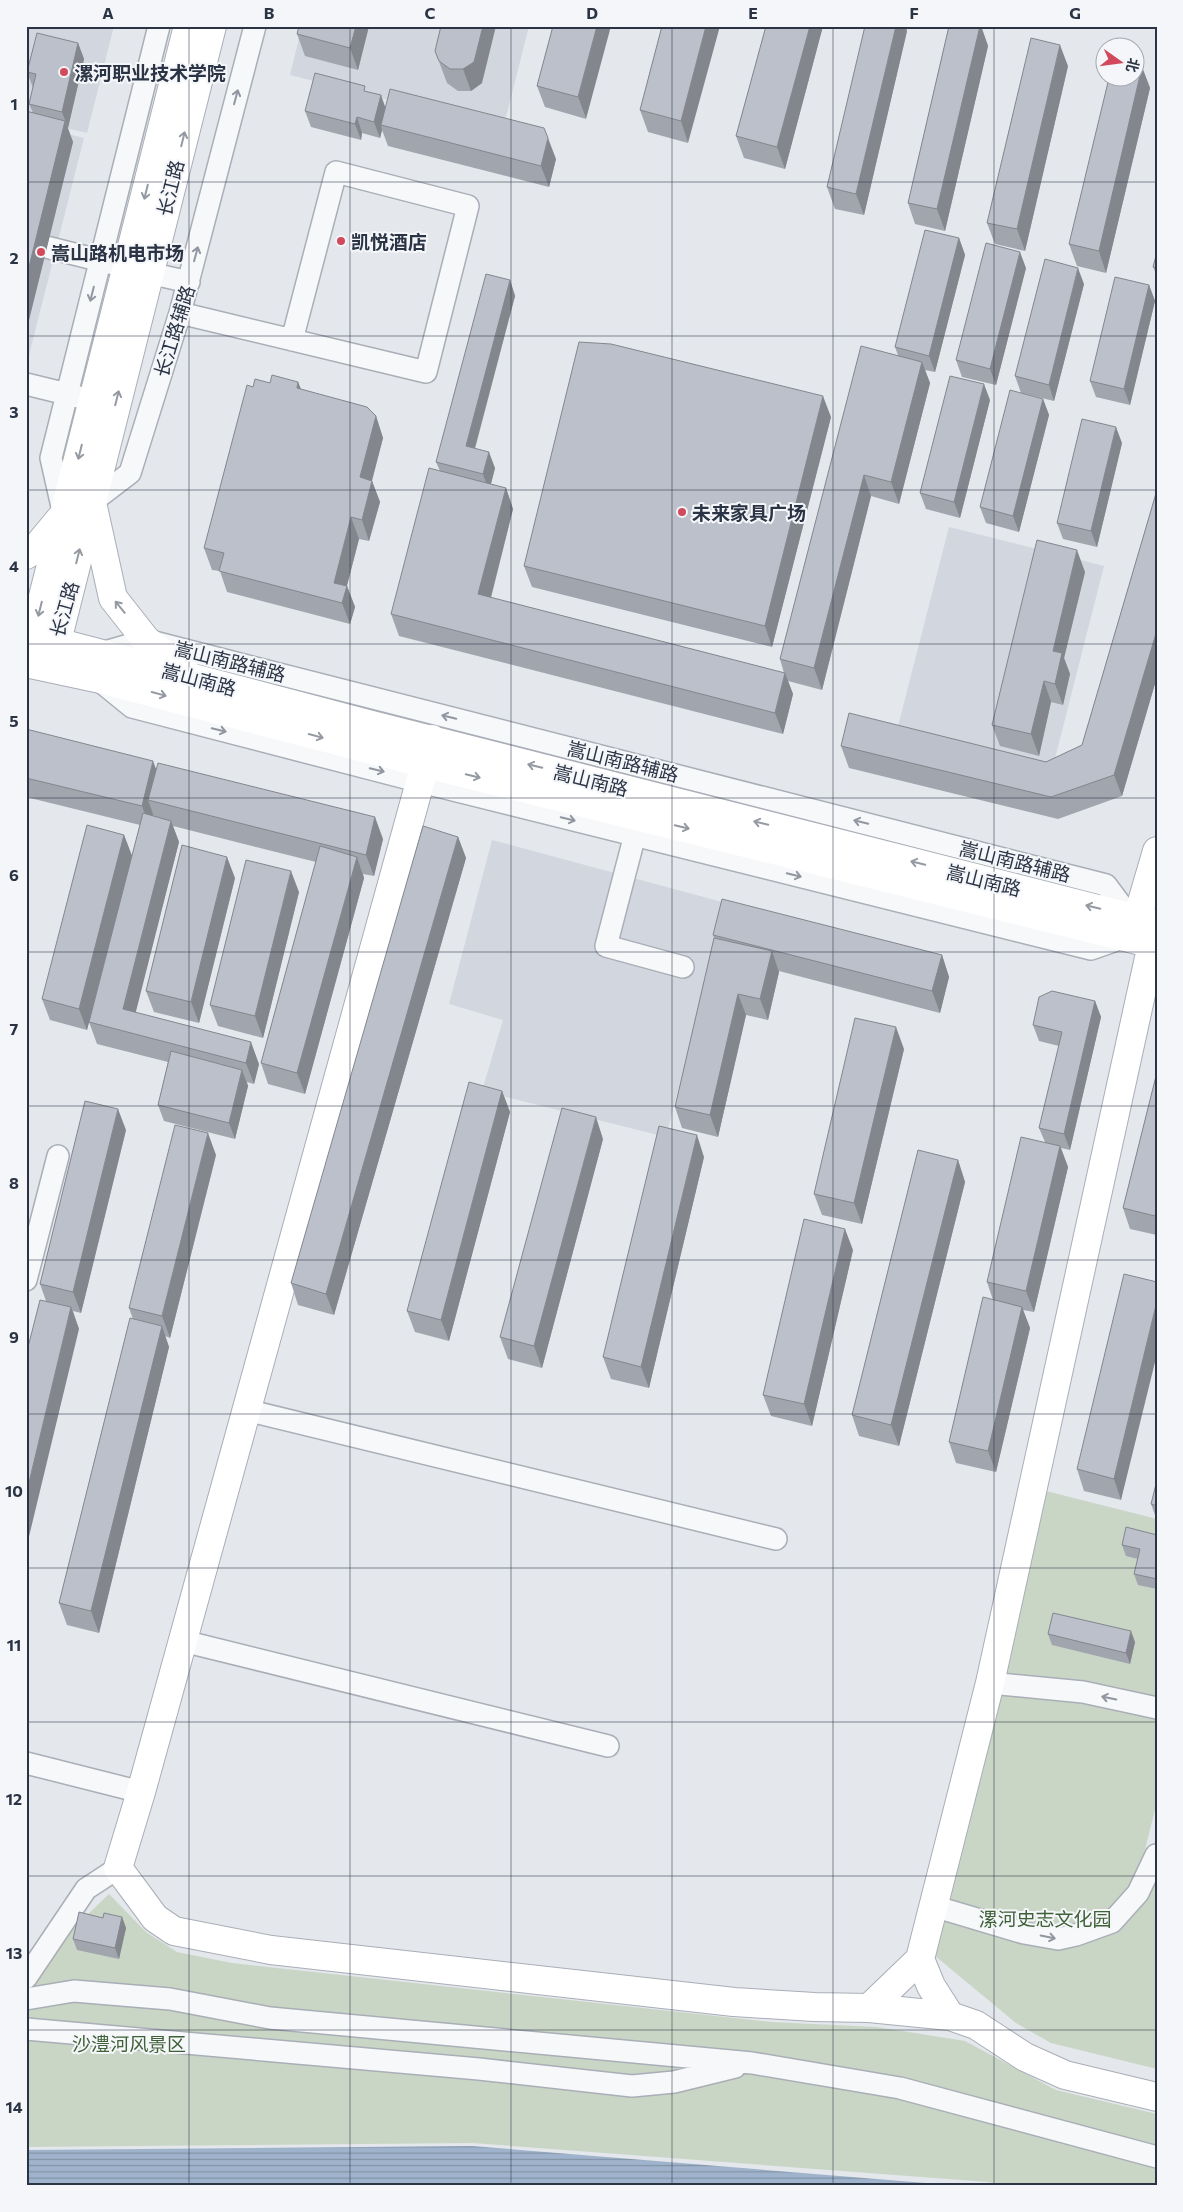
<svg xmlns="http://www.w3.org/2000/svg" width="1183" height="2212" viewBox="0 0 1183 2212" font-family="Commissioner,'Noto Sans SC',sans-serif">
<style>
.built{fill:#d2d6de}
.green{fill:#c9d6c5}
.water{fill:url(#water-rules)}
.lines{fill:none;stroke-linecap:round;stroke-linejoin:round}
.street-casing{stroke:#a9aeb7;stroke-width:24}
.secondary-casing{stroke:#a9aeb7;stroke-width:30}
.street{stroke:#f7f8fa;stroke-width:21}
.secondary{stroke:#fff;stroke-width:28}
.wall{fill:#a1a5ae}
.shaded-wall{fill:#83868d}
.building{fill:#bbc0ca;stroke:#83868d}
.oneway{stroke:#9196a0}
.oneway2{stroke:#959aa2}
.grid{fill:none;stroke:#2b3445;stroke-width:1;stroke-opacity:0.55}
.poi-dot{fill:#d1495b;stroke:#f4f6f9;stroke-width:2}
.labels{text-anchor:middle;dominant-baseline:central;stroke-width:4;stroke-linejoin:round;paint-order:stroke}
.poi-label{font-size:19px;font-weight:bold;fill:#2b3445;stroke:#f4f6f9;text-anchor:start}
.street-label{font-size:19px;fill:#2b3445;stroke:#f4f6f9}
.park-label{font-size:19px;fill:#3f6138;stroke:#f4f6f9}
.neatline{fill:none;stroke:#2b3445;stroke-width:2}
.grid-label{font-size:16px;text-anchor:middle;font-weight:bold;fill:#2b3445}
</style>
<defs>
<pattern id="water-rules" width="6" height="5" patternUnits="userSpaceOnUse" patternTransform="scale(1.25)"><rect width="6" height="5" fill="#9fb4cc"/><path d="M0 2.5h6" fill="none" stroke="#8293a7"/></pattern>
</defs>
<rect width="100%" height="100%" fill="#e4e7ec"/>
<!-- built -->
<path class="built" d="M26,26H114L87,133L26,119Z
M302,26H529L503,129L290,75Z
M26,124L84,138L26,367Z
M949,527L1104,566L1050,778L895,738Z
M492,840L726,903L666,1137L482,1091L503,1020L449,1004Z"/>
<!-- green -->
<path class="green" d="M1046,1491L1157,1519V1802L1137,1881L1157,1886V2069L1051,2043L1016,2023L934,1955Z
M109,1894L146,1932L177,1952L232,1963L771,2022L877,2027L965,2041L1056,2090L1157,2114V2186H1009L988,2182L472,2143L26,2147V1955L55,1946Z"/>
<!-- water -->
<path class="water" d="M472,2146L963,2186H26V2150Z"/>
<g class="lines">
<defs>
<path id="street" d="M26,242L114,264
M149,273L189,282
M180,313L426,372L468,206L336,172L292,340
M26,384L79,397
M92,502L130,473L180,313L255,26
M63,511L51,458L159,26
M101,653L146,640L1106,885L1130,917
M100,681L132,707L421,782L1091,949L1125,937
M638,823L606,946L683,967
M26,1280L58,1156
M246,1410L776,1539
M183,1641L608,1746
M990,1683L1083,1692L1157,1708
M26,1763L141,1792
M933,1906L1024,1933L1058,1939L1076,1935L1112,1922L1138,1893L1156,1855
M26,1978L86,1889L118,1868
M26,1999L74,1991L170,1999L270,2018L752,2063L900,2088L1157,2157
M26,2029L479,2069L632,2086L674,2082L735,2067"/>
<path id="secondary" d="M93,507L113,598L146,640L185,671
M26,555L36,548L60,519
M26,634L368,724L1157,924
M36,654L33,636L188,26
M45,656L57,641L212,26
M26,663L96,678L426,764L1157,945
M432,739L141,1792L118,1868L155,1918L174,1931L271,1950L734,2002L814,2007L869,2008L950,2016L976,2025L1025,2057L1065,2075L1157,2097
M1146,935L1137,919L1157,851
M869,2008L920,1959
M950,2016L931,1986L920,1959L990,1683L1156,926"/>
</defs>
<!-- street casing -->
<use href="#street" class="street-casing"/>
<!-- secondary casing -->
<use href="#secondary" class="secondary-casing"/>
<!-- street -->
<use href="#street" class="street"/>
<!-- secondary -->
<use href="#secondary" class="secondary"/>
</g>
<!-- wall -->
<path class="wall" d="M299,26H369L358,70L305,56L297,34Z
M441,26L482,83L471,91H458L447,83L435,51Z
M553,26L586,119L545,107L537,86Z
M662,26L688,143L648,132L640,110Z
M766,26H823L785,169L744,158L736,136Z
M949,26H981L988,46L945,231L915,224L908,203Z
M907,31L864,215L835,209L827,187Z
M78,43L84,59L68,128L73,142L26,332V111L33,113L29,104L33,88L27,72Z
M1068,66L1025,251L995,244L987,223Z
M1142,67L1150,88L1106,273L1077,266L1069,244Z
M368,92L385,107L556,159L549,187L388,146L382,130L380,138L362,133L361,140L311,127L305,111Z
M959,238L965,255L935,372L925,370L930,383L899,504L871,496L822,690L788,681L793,694L783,734L399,636L391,614L440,471L436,462L510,280L515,296L475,449L495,468L491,484L506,488L513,509L491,598L784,673L780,659L898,355L895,347Z
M1157,252V276L1153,267Z
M1026,268L996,385L962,377L956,360Z
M1084,284L1054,401L1021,393L1015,376Z
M1149,285L1155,301L1130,405L1096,397L1090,381Z
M298,382L301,389L376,416L383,438L372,481L380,502L369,541L359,539L347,586L355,607L350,624L227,592L220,571L212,570L204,548L253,387L270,383Z
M1043,399L1049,415L1019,532L986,523L980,507Z
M990,400L960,518L926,509L920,493Z
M831,417L772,647L532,587L524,566Z
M1122,443L1097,547L1063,539L1057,523Z
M1157,490V677L1122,796L1058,819L849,768L841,746L1046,762L1082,745Z
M1085,572L1064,658L1070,674L1063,705L1051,702L1039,756L1000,746L992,725Z
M26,729L383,839L374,876L363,874L364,878L305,1094L268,1084L261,1063L316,862L173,826L179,842L135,1013L259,1064L254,1084L247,1082L248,1086L235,1139L164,1121L158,1105L168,1062L97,1044L89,1022L140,825L26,797Z
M124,835L132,856L87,1030L50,1020L42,999Z
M458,837L466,858L334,1315L298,1305L291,1283Z
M235,878L199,1023L154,1012L146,991Z
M299,892L263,1038L218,1026L210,1005Z
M713,935L942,955L949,977L940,1013L779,971V972L768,1020L746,1015L718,1137L682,1128L675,1107L714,938Z
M1095,1001L1101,1017L1070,1150L1061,1148L1068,1167L1034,1312L1023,1310L1030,1328L996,1472L956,1463L949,1442L993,1300L987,1282L1045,1142L1039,1128L1059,1046L1039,1041L1033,1025Z
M904,1049L862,1224L822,1215L814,1194Z
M1157,1072V1235L1130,1229L1123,1208Z
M502,1091L510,1112L449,1341L415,1332L407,1311Z
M126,1130L81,1313L73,1311L79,1329L46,1301L40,1284Z
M603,1139L542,1368L508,1359L500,1337Z
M216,1155L170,1338L165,1336L169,1347L99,1633L67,1625L59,1603L133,1319L129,1308Z
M704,1157L649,1388L611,1379L603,1357Z
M958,1160L965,1182L899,1446L859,1436L852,1415Z
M853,1250L812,1426L771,1416L763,1395Z
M1157,1282L1121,1500L1084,1491L1077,1469Z
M1157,1480V1516L1155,1515L1151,1504Z
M1157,1535V1589L1138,1585L1134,1574L1138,1559L1126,1556L1122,1545Z
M1048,1634L1135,1642L1130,1664L1052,1645Z
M122,1917L126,1928L119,1959L77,1950L73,1939L103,1918Z"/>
<!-- shaded-wall -->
<path class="shaded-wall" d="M356,26H369L358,70L350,48Z
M483,26H496L482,83L471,91L463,69Z
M597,26H611L586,119L578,97Z
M706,26H720L688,143L681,121Z
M810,26H823L785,169L777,147Z
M896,26H906L907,31L864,215L856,194Z
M980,26H981L988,46L945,231L937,209Z
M78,43L84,59L68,128L62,112Z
M1060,45L1068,66L1025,251L1017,229Z
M1142,67L1150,88L1106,273L1099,251Z
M381,95L387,112L381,125L382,130L380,138L374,122Z
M357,117L362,133L361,140L355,124Z
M65,121L73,142L26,332V279Z
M548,138L556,159L549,187L541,166Z
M959,238L965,255L935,372L929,356Z
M1020,252L1026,268L996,385L990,369Z
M1078,268L1084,284L1054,401L1049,385Z
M510,280L515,296L471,462L466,446Z
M1149,285L1155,301L1130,405L1124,389Z
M922,362L930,383L899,504L891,482Z
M298,382L306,403L297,388Z
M984,384L990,400L960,518L954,502Z
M823,396L831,417L772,647L765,626Z
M1043,399L1049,415L1019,532L1013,516Z
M376,416L383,438L368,495L372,481L380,502L369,541L362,520L360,477Z
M1116,427L1122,443L1097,547L1091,531Z
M489,452L495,468L489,491L483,474Z
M864,475L871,496L822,690L814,668Z
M506,488L513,509L486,616L478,594Z
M351,517L359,539L342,604L334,583Z
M1077,550L1085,572L1064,658L1070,674L1063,705L1055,684L1053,651Z
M347,586L355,607L350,624L342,603Z
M1157,630V677L1122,796L1114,775Z
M785,673L793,694L783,734L775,713Z
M1044,681L1051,702L1039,756L1031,734Z
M153,761L161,782L148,800L153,814L150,828L142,806Z
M375,817L383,839L374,876L366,855Z
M171,821L179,842L131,1031L123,1009Z
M124,835L132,856L87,1030L79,1009Z
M458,837L466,858L334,1315L326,1294Z
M227,857L235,878L199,1023L191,1002Z
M357,857L364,878L305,1094L297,1073Z
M291,871L299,892L263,1038L255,1016Z
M772,951L779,972L768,1020L760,999Z
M942,955L949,977L940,1013L932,991Z
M738,994L746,1015L718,1137L710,1115Z
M1095,1001L1101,1017L1070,1150L1064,1134Z
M896,1027L904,1049L862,1224L854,1203Z
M251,1042L259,1064L254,1084L246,1063Z
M242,1070L248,1086L235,1139L229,1123Z
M502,1091L510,1112L449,1341L441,1320Z
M26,1100L29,1108L26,1119Z
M118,1109L126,1130L81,1313L73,1292Z
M596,1117L603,1139L542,1368L534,1346Z
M208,1133L216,1155L170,1338L162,1316Z
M697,1135L704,1157L649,1388L641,1367Z
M1060,1146L1068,1167L1034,1312L1026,1291Z
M958,1160L965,1182L899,1446L891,1425Z
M1157,1207V1221L1155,1216Z
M845,1229L853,1250L812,1426L804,1404Z
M1157,1301V1354L1121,1500L1114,1479Z
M71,1307L79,1329L26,1549V1495Z
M1022,1307L1030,1328L996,1472L988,1451Z
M162,1326L169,1347L99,1633L91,1611Z
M1131,1631L1135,1642L1130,1664L1126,1653Z
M122,1917L126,1928L119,1959L115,1948Z"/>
<!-- building -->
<path class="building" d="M299,26H356L350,48L297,34Z
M441,26H483L474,62L463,69H450L439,61L435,51Z
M553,26H597L578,97L537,86Z
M662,26H706L681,121L640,110Z
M766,26H810L777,147L736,136Z
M865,26H896L856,194L827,187Z
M949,26H980L937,209L908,203Z
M37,33L78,43L62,112L29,104L36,74L27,72Z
M1031,38L1060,45L1017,229L987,223Z
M1136,65L1142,67L1099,251L1069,244L1109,78H1136Z
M315,73L365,86L364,91L381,95L374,122L357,117L355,124L305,111Z
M390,89L544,128L548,138L541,166L381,125Z
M26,111L65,121L26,279Z
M925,230L959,238L929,356L895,347Z
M986,243L1020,252L990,369L956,360Z
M1157,252V268L1153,267Z
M1045,259L1078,268L1049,385L1015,376Z
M486,274L510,280L466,446L489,452L483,474L436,462Z
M1115,277L1149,285L1124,389L1090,381Z
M579,342L611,344L823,396L765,626L524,566Z
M861,346L922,362L891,482L864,475L814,668L780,659Z
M272,375L298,382L297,388L367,407L376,416L360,477L372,481L362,520L351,517L334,583L347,586L342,603L219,571L224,553L204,548L247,385L253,387L255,379L270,383Z
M950,376L984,384L954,502L920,493Z
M1010,390L1043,399L1013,516L980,507Z
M1082,419L1116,427L1091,531L1057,523Z
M429,468L506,488L478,594L785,673L775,713L391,614Z
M1157,490V630L1114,775L1051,797L841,746L849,713L1046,762L1082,745Z
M1037,540L1077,550L1053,651L1062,653L1055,684L1044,681L1031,734L992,725Z
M26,729L153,761L142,806L26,778Z
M158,763L375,817L366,855L148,800Z
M143,813L171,821L123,1009L251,1042L246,1063L89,1022Z
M87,825L124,835L79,1009L42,999Z
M423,826L458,837L326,1294L291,1283Z
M182,845L227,857L191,1002L146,991Z
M320,846L357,857L297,1073L261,1063Z
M246,860L291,871L255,1016L210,1005Z
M722,899L942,955L932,991L713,935Z
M714,938L772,951L760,999L738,994L710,1115L675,1107Z
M1052,991L1095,1001L1064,1134L1039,1128L1062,1032L1033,1025L1039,997Z
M855,1018L896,1027L854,1203L814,1194Z
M171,1051L242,1070L229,1123L158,1105Z
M1157,1072V1207L1155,1216L1123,1208Z
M469,1082L502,1091L441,1320L407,1311Z
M85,1101L118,1109L73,1292L40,1284Z
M562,1108L596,1117L534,1346L500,1337Z
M175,1125L208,1133L162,1316L129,1308Z
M659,1126L697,1135L641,1367L603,1357Z
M1021,1137L1060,1146L1026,1291L987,1282Z
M918,1150L958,1160L891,1425L852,1415Z
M804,1219L845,1229L804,1404L763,1395Z
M1124,1274L1157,1282V1301L1114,1479L1077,1469Z
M983,1297L1022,1307L988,1451L949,1442Z
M40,1300L71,1307L26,1495V1355Z
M130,1318L162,1326L91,1611L59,1603Z
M1157,1480V1506L1151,1504Z
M1126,1527L1157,1535V1579L1134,1574L1140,1549L1122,1545Z
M1053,1613L1131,1631L1126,1653L1048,1634Z
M79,1912L103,1918L104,1913L122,1917L115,1948L73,1939Z"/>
<!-- one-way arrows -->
<defs><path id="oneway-shaft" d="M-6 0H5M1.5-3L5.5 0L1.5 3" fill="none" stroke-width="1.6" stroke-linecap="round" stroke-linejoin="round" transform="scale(1.25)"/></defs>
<g class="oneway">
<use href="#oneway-shaft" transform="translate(236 97) rotate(-75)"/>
<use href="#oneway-shaft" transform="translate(196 254) rotate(-75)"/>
<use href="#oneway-shaft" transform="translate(92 294) rotate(104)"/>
<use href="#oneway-shaft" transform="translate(449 717) rotate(-166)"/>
<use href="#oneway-shaft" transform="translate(219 730) rotate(14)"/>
<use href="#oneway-shaft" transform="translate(377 770) rotate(14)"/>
<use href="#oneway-shaft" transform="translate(568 819) rotate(14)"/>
<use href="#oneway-shaft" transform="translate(861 822) rotate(-166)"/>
<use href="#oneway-shaft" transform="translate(794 875) rotate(14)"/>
<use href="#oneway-shaft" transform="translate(1109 1698) rotate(-168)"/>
<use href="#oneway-shaft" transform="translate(1048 1937) rotate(11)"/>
</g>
<g class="oneway2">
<use href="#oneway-shaft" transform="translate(183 139) rotate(-76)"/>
<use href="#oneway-shaft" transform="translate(146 192) rotate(104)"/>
<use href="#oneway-shaft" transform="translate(117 398) rotate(-76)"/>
<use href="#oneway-shaft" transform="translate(80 452) rotate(104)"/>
<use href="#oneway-shaft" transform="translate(78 556) rotate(-76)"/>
<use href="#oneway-shaft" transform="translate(120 607) rotate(-129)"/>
<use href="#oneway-shaft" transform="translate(40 609) rotate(104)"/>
<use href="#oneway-shaft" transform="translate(159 694) rotate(15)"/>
<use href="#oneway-shaft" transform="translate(316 736) rotate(15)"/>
<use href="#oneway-shaft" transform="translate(535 766) rotate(-166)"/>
<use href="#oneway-shaft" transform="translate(473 776) rotate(14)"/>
<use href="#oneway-shaft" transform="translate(761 823) rotate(-166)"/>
<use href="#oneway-shaft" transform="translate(682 827) rotate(14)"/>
<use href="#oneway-shaft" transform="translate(918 863) rotate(-166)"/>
<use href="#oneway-shaft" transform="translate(1093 907) rotate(-166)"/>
</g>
<!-- grid -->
<path class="grid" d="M189,26V2186M350,26V2186M511,26V2186M672,26V2186M833,26V2186M994,26V2186M26,182H1157M26,336H1157M26,490H1157M26,644H1157M26,798H1157M26,952H1157M26,1106H1157M26,1260H1157M26,1414H1157M26,1568H1157M26,1722H1157M26,1876H1157M26,2030H1157"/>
<!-- markers -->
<g class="poi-dot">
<circle cx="64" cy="72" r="5"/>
<circle cx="341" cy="241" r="5"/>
<circle cx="41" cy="252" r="5"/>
<circle cx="682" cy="512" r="5"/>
</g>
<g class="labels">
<!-- poi labels -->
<g class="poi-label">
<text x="74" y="72">漯河职业技术学院</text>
<text x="351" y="241">凯悦酒店</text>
<text x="51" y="252">嵩山路机电市场</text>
<text x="692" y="512">未来家具广场</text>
</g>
<!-- street labels -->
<g class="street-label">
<text transform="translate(170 188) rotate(-76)">长江路</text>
<text transform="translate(174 331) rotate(-73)">长江路辅路</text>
<text transform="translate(64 609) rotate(-74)">长江路</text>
<text transform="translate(230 661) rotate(14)">嵩山南路辅路</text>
<text transform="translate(199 679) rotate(15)">嵩山南路</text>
<text transform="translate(623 761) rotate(14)">嵩山南路辅路</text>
<text transform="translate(591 780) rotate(14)">嵩山南路</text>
<text transform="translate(1015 861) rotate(14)">嵩山南路辅路</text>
<text transform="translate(984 880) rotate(14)">嵩山南路</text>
</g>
<!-- park labels -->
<g class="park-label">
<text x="1045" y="1918">漯河史志文化园</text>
<text x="129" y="2043">沙澧河风景区</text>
</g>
</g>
<!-- border -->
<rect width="1183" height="2212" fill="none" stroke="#f4f6f9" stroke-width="55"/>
<!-- north arrow -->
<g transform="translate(1120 62) rotate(104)"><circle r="24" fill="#f4f6f9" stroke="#a4a8b1"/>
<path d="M0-4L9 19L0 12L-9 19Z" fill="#d1495b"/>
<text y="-8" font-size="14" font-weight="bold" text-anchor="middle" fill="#2b3445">北</text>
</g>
<rect x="28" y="28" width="1128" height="2156" class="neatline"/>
<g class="grid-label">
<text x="108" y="19">A</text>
<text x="269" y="19">B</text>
<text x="430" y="19">C</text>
<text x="592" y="19">D</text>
<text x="753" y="19">E</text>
<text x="914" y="19">F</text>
<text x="1075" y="19">G</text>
<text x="14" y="110">1</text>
<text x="14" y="264">2</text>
<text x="14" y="418">3</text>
<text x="14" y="572">4</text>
<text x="14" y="727">5</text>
<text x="14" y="881">6</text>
<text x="14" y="1035">7</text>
<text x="14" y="1189">8</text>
<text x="14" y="1343">9</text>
<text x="14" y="1497">10</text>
<text x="14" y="1651">11</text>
<text x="14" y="1805">12</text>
<text x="14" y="1959">13</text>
<text x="14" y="2113">14</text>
</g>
</svg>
